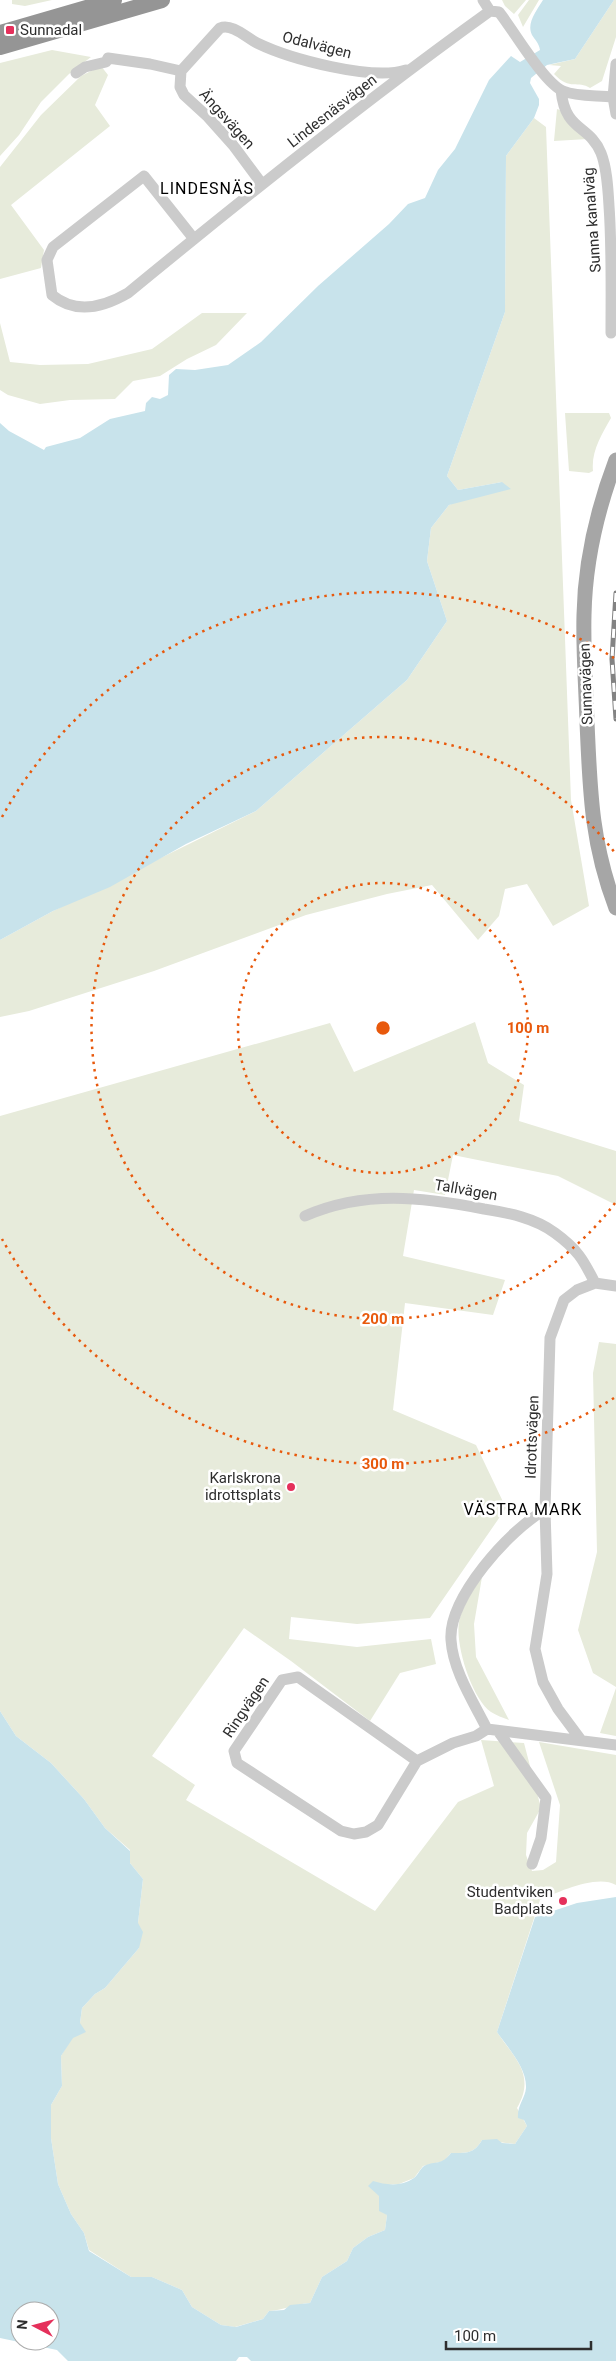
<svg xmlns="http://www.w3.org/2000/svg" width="616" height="2361" viewBox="0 0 616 2361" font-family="Roboto,sans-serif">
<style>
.green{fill:#e7ebdb}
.water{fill:#c8e3eb;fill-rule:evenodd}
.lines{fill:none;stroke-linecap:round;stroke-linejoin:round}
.minor{stroke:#cbcbcb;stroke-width:11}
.major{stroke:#a6a6a6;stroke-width:15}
.highway{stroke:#959595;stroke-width:16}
.rail-casing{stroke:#838383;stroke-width:5}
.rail{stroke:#fff;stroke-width:3;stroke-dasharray:9;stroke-linecap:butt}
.ring{fill:none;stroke:#e8590c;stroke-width:2.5;stroke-dasharray:2.5 5}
.poi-dot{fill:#e5305b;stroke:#fff;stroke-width:2}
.labels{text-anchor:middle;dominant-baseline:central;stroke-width:5;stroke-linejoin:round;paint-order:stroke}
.poi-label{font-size:15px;fill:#2e2e2e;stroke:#fff;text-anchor:end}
.street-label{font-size:15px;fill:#2e2e2e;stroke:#fff}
.neighbourhood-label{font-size:16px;letter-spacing:1px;fill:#000;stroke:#fff}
.centre{fill:#e8590c;stroke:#fff;stroke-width:2.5}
.ring-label{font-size:15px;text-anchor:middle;font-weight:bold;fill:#e8590c;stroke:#fff;stroke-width:5;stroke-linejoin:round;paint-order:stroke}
</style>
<rect width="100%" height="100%" fill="#fff"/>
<!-- green -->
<path class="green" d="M12,0H52L25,6L12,4Z
M502,0H526L514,14L505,6Z
M529,0H539L523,27L518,15Z
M614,0H616V37L602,81L590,88C578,80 570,91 554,74L561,66L549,65L575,59Z
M52,50L91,57L69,74L41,102L19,135L0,156V63Z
M101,66L108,75L95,105L110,126L11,205L44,250L41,268L0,279V167L41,115L81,76Z
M557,109L560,110L588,139L554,141Z
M534,118L546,127L571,800L589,906L553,926L527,884L505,889L499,916L478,940L432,885L387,894L306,915L154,971L29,1011L0,1017V940L53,911L256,811L407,680L447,621L427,561L431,528L449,505L502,482L458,490L447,476L505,312L506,156Z
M202,313H247L216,345L187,359L160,376L133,381L115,399L70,400L40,404L8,395L0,390V323L10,362L40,365L88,364L152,349Z
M565,413H609L611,418C602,434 591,451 593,471L589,473L569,471Z
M475,1022L488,1063L524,1085L519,1121L616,1151V1205L558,1176L453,1155L445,1195L414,1190L403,1256L505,1280L493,1315L405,1303L393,1410L476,1445L506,1508L430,1618L357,1624L291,1617L289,1639L357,1647L431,1639L436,1664L400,1673L370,1721L291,1661L244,1628L152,1756L195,1785L186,1800L375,1911L458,1802L494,1786L481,1740L524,1743L541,1808L527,1833L526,1855L532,1871L543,1870L556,1862L560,1805L539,1742L616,1755V1885C597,1874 558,1892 540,1900L497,2032C515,2059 536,2075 517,2108L527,2126L515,2144L482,2140C474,2154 466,2153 451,2153L444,2161L423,2166L414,2178L399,2184L386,2185L379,2196L387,2215L385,2230L368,2237L353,2248L347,2261L322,2277L310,2303C295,2304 284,2310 269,2311L263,2319L235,2327L221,2325L192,2307L182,2290L152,2277H131L89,2250L84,2233L71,2214L58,2184L51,2138V2105L62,2086L61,2056L80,2023L82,2008L95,1994L105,1988L139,1948L138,1923L143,1879L130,1863V1850L105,1828L84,1799L51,1763L16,1736L0,1711V1116L330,1023L354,1072Z
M599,1342L616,1344V1687L593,1673L578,1630L597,1552L593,1373Z
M482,1577L474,1624L476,1657L509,1720C503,1718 496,1715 491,1712C472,1699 455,1645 459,1622C462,1606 473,1590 482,1577Z
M616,1688V1736L600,1733Z"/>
<!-- water -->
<path class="water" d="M543,0H614L575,59L547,65L531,78L530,83L539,99V105L534,118L506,156L505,312L447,476L458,490L502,482L511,489L449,505L431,528L427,561L447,621L407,680L256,811L186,844L110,887L53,911L0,940V423L9,431L44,450L46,447L80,438L110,419L145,411L146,403L152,397L160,399L168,395L169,375L176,369L195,370L228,365L261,342L318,286L389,224L408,204L425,198L438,170L455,149L489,80L511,56L520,62L540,50C539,43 535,40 532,35C526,23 537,10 543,0Z
M0,1711L16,1736L51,1763L84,1799L105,1828L130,1851V1863L143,1879L138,1923L143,1932L139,1948L105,1988L95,1994L82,2008L80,2023L86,2032L73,2038L61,2056L62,2086L51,2105V2138L58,2184L71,2214L84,2233L89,2251L131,2277H152L182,2290L192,2307L221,2325L236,2327L263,2319L269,2311L284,2310L290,2305L310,2303L322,2277L347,2261L353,2248L368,2237L385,2230L387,2215L379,2211V2196L368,2186L373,2181C386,2185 401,2187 414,2178C418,2175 420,2169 424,2166C436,2160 441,2166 451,2153C466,2153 474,2154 482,2140L497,2139L502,2143L515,2144L527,2126L524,2120L518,2118C517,2105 525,2099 526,2088C527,2068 508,2048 497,2032L535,1917L577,1903L616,1897V2361H251L247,2357H239L236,2361H68L57,2350L0,2338ZM20,2311H50V2341H20Z"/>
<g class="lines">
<!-- minor -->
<path class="minor" d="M483,0L490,11
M616,64L613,97L616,114
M76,73L85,67L106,62L108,58L150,64L181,71
M561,90C565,132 589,124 601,153C607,168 608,189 609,206C612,248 611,291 611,333
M262,184L233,145L208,117L184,95L180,87L181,71L220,28C232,23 247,38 257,43C290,59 372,81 406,70
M194,239L144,176L53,247L47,260L52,295C76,315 104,307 128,293C246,196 366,100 490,11L499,12C514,31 544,83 563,91C578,97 597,95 613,97
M305,1216C364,1190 423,1197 484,1209C509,1213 535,1218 555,1233C577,1249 583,1259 595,1283
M487,1729C473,1701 453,1671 451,1640C448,1598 510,1529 545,1510
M498,1731L546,1798L541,1838L532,1864
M581,1740L558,1709L543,1682L535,1649L547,1574L545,1510L550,1338L564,1300L577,1290L595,1283L616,1286
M417,1761L378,1825L366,1832L354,1834L341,1831L237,1763L234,1751L282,1680L298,1677L417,1761L453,1743L476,1736L487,1729L616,1745"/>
<!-- major -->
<path class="major" d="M616,460C597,510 585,562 584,615C583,651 586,687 587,722C590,790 591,843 616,908"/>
<!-- highway -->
<path class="highway" d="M0,33L114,0
M0,47L162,0"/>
<defs>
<path id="rail" d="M616,593L612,659L616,719"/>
</defs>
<!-- rail casing -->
<use href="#rail" class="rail-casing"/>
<!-- rail -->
<use href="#rail" class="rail"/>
</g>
<!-- distance rings -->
<g class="ring">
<circle cx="383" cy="1028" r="145"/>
<path d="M615 1203A291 291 0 1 1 615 853"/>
<path d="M614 1398A436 436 0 0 1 2 1239M2 817A436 436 0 0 1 614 658"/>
</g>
<!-- markers -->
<g class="poi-dot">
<rect x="5" y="25" width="10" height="10" rx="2.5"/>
<circle cx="291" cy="1487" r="5"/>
<circle cx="563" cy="1901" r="5"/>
</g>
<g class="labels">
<!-- poi labels -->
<g class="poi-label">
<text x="20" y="30" text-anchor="start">Sunnadal</text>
<text x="281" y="1478">Karlskrona<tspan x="281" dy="17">idrottsplats</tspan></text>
<text x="553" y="1892">Studentviken<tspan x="553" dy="17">Badplats</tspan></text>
</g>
<!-- street labels -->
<g class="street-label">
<text transform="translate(317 45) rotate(14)">Odalvägen</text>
<text transform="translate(332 111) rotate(-38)">Lindesnäsvägen</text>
<text transform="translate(227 119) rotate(48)">Ängsvägen</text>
<text transform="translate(592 220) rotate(-94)">Sunna kanalväg</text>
<text transform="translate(586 684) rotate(-92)">Sunnavägen</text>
<text transform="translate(466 1190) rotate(10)">Tallvägen</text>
<text transform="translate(532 1437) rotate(-88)">Idrottsvägen</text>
<text transform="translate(246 1707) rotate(-56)">Ringvägen</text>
</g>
<!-- neighbourhood labels -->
<g class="neighbourhood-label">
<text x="207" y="188">LINDESNÄS</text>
<text x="523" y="1509">VÄSTRA MARK</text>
</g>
</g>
<circle cx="383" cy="1028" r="8" class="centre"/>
<g class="ring-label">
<text x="528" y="1033">100 m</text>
<text x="383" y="1324">200 m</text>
<text x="383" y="1469">300 m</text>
</g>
<!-- north arrow -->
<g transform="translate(35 2326) rotate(276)"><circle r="24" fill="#ffffff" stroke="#ababab"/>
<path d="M0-4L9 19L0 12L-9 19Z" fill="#e5305b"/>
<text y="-8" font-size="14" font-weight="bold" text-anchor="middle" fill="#2e2e2e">N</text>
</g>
<!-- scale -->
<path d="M446 2341v8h145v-8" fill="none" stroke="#2e2e2e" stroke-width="2.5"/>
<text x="454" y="2341" font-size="15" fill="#2e2e2e" stroke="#ffffff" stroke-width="4" paint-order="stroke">100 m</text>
</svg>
